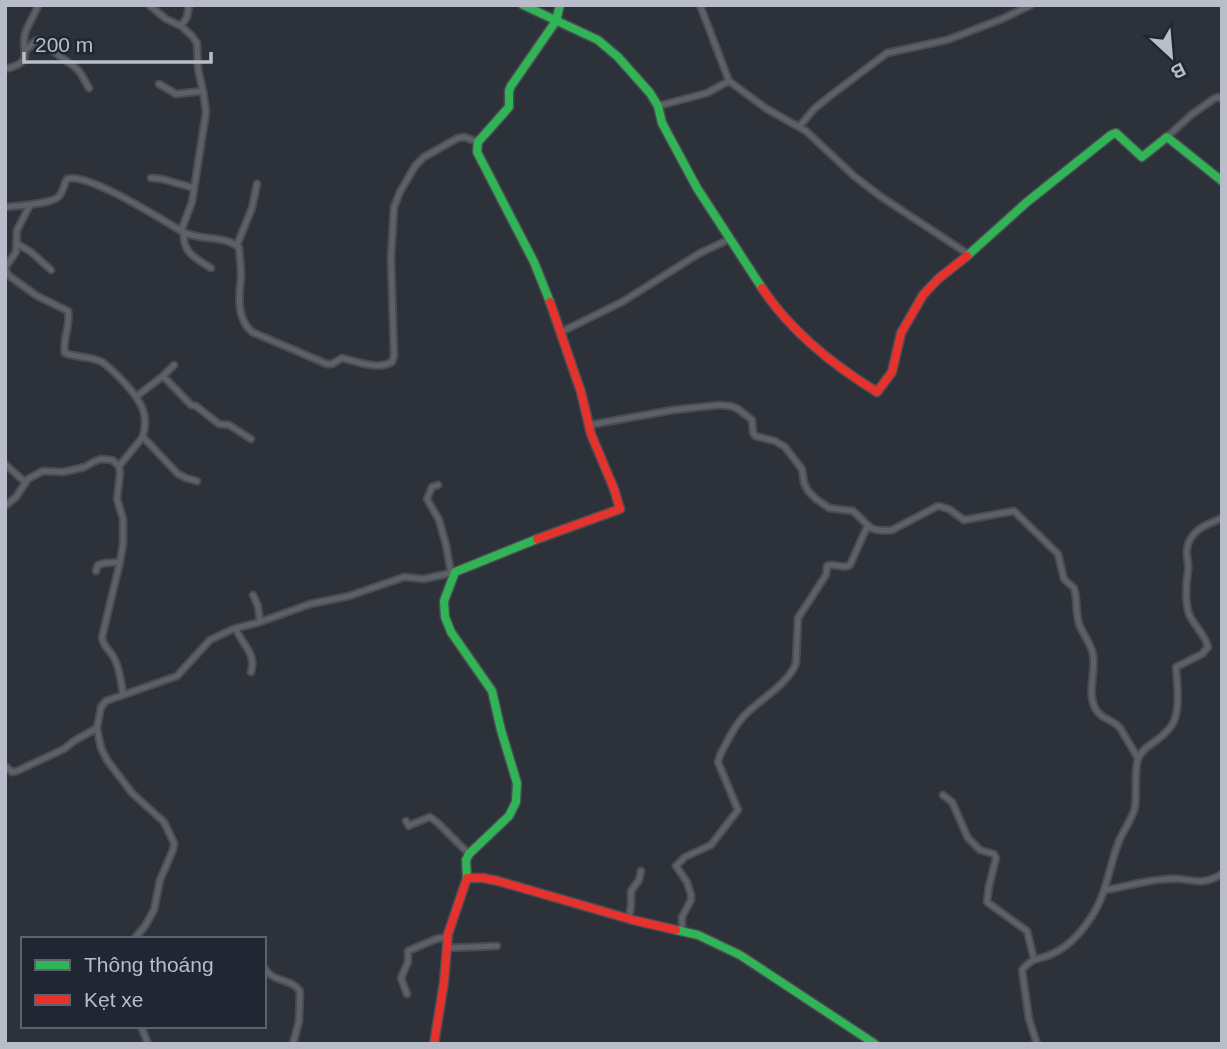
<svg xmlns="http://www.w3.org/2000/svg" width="1227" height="1049" viewBox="0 0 1227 1049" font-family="Arial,sans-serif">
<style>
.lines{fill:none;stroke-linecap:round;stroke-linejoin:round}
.street-casing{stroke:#494c52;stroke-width:9}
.fast-casing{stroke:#494c52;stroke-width:11}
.jam-casing{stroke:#494c52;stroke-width:11}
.street{stroke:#5d6067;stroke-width:5}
.fast{stroke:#30b455;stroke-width:8}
.jam{stroke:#e5322d;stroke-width:8}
</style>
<rect width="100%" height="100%" fill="#2d3139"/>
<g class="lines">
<defs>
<path id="street" d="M149,5L166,19L181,26L192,36L197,43L198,69L203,91L206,112L192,202L181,231
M700,5L729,81L767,109L806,131L854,176L880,196L968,254
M181,26L187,17L189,5
M26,50L35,41L38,40L76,68L81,74L89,88
M5,69C38,62 18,48 26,31C29,22 35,15 38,5
M159,84L176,94L203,91
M658,106L707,93L729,81
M799,127L814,109L830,96L887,53L947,40L1002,19L1031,5
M1167,137L1191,115L1215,98L1218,97L1222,99
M151,178L162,179L194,188
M30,205L17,230L16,252L5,268L8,275L37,296L68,311C71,325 62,339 65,353C77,358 91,356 102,362C108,366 114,372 119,377C136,394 152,413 142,438L119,466
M5,207C16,206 55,204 60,195C63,191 64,184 67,179C88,172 162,220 183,232C199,241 228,235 239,248C240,258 241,268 241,277C239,296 236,318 252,332L327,364H332L342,358C358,362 377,370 392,362L394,356L391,258L394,207L400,192L415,166L424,157L458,138L464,137L478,142
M184,233C182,252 196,259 211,268
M16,243L31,252L51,270
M237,245L252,208L257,184
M561,332L622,302L700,253L730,239
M163,376L174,365
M137,396L163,376L191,405L196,406L219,424L229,425L251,439
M589,425L673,410L719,405L731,406L738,409L752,420L753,432L755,436L775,441L785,447L802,469L804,483L808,491L816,499L829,508L853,511C869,524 867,533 892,530L938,506L949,509L964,520L1014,511L1058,554L1064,579L1074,588L1075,592C1077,602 1076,614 1079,624C1083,634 1091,644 1093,654C1096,673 1087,691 1095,708C1101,720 1113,719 1120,728L1138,758
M143,437L178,474L186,478L197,481
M5,464L26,483
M438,485L432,487L427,499L439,520L446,545L451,573
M5,506L16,497L28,479L43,471L63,472L85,467L93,462L101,459L112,460L119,466L120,474L117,499L123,519V544L120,562L102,637C103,647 110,650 114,658C120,668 121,682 123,694
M96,571L98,565L105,563L120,562
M253,595L258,606L260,622
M236,628C241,645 257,652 251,672
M97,728L101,748L107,760L132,793L164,822L174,843L173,850L160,880L154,910L145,926L134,939
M5,766L12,772L17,771L64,749L74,741L97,728L101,707L106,701L177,676L210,640L233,629L260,622L310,604L349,596L404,577L424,579L455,572
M943,795L952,802L968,838L980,850L994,854L996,858L989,886L987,902L1027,931L1034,959
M406,821L409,826L410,825L430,817L438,823L469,854
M1105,890C1125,887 1146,880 1167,879C1191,877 1199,888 1222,874
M629,918L631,905V891L639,880L641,871
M682,931V917L691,900V895L687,882L676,866L685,857L711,845L738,810L718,762L720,755C727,742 733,728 743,717C756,702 790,683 796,663L798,618L826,575L827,566C835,562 843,570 850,565L867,527
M446,948L497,946
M264,968C275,984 290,977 300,991L299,1021L293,1044
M407,994L401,978L408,962V951L436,939L447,937
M141,1026L148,1044
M1037,1044L1029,1019L1022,970C1034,955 1040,961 1054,953C1069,946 1083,930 1092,916C1107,893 1109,866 1119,841C1124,829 1132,820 1135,807C1137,794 1134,770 1138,759C1141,750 1150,745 1157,740C1162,736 1168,731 1172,725C1181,711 1177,683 1176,667L1202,654L1208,647C1205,634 1194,626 1189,614C1185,601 1186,584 1188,571C1189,563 1186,556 1187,549C1189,531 1207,524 1222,518"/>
<path id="fast" d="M523,5L598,40L618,57L650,93L658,106L662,123L697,188L762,288
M967,256L1027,202L1111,135L1116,133L1142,157L1167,137L1222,181
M550,302L534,262L477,152L478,142L509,107V91L511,86L556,21L560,5
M467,878L466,860L469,854L509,816L516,802L517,783L501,730L492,691L451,632L445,617L444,601L455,572L537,539
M676,930L698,935L740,955L875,1044"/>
<path id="jam" d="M762,288C791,332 833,365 877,392L892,372L901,333L923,295L938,279L967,256
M537,539L620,509L614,489L591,434L581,392L550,302
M434,1044L444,982L448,934L467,878H483L498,881L633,920L676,930"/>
</defs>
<!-- street casing -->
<use href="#street" class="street-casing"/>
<!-- fast casing -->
<use href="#fast" class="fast-casing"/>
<!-- jam casing -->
<use href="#jam" class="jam-casing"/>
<!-- street -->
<use href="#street" class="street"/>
<!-- fast -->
<use href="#fast" class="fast"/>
<!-- jam -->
<use href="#jam" class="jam"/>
</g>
<!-- border -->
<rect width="1227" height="1049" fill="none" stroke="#b8bdc9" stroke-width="14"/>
<!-- legend -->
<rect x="21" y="937" width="245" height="91" fill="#212633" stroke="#5d626f" stroke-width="2"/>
<rect x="35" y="960" width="35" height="10" fill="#30b455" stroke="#5d626f" stroke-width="2"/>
<text x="84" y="972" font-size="21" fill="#b8bdc9">Thông thoáng</text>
<rect x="35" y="995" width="35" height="10" fill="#e5322d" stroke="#5d626f" stroke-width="2"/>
<text x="84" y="1007" font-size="21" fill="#b8bdc9">Kẹt xe</text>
<!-- north arrow -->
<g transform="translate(1171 56) rotate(154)" stroke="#212633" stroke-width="5" paint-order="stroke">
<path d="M0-5L12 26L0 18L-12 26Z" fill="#b8bdc9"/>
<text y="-10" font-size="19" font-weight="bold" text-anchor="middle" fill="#b8bdc9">B</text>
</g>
<!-- scale -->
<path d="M24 52v10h187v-10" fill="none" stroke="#b8bdc9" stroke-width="3.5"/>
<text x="35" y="52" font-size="21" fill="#b8bdc9" stroke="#212633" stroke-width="5" paint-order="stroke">200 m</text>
</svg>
